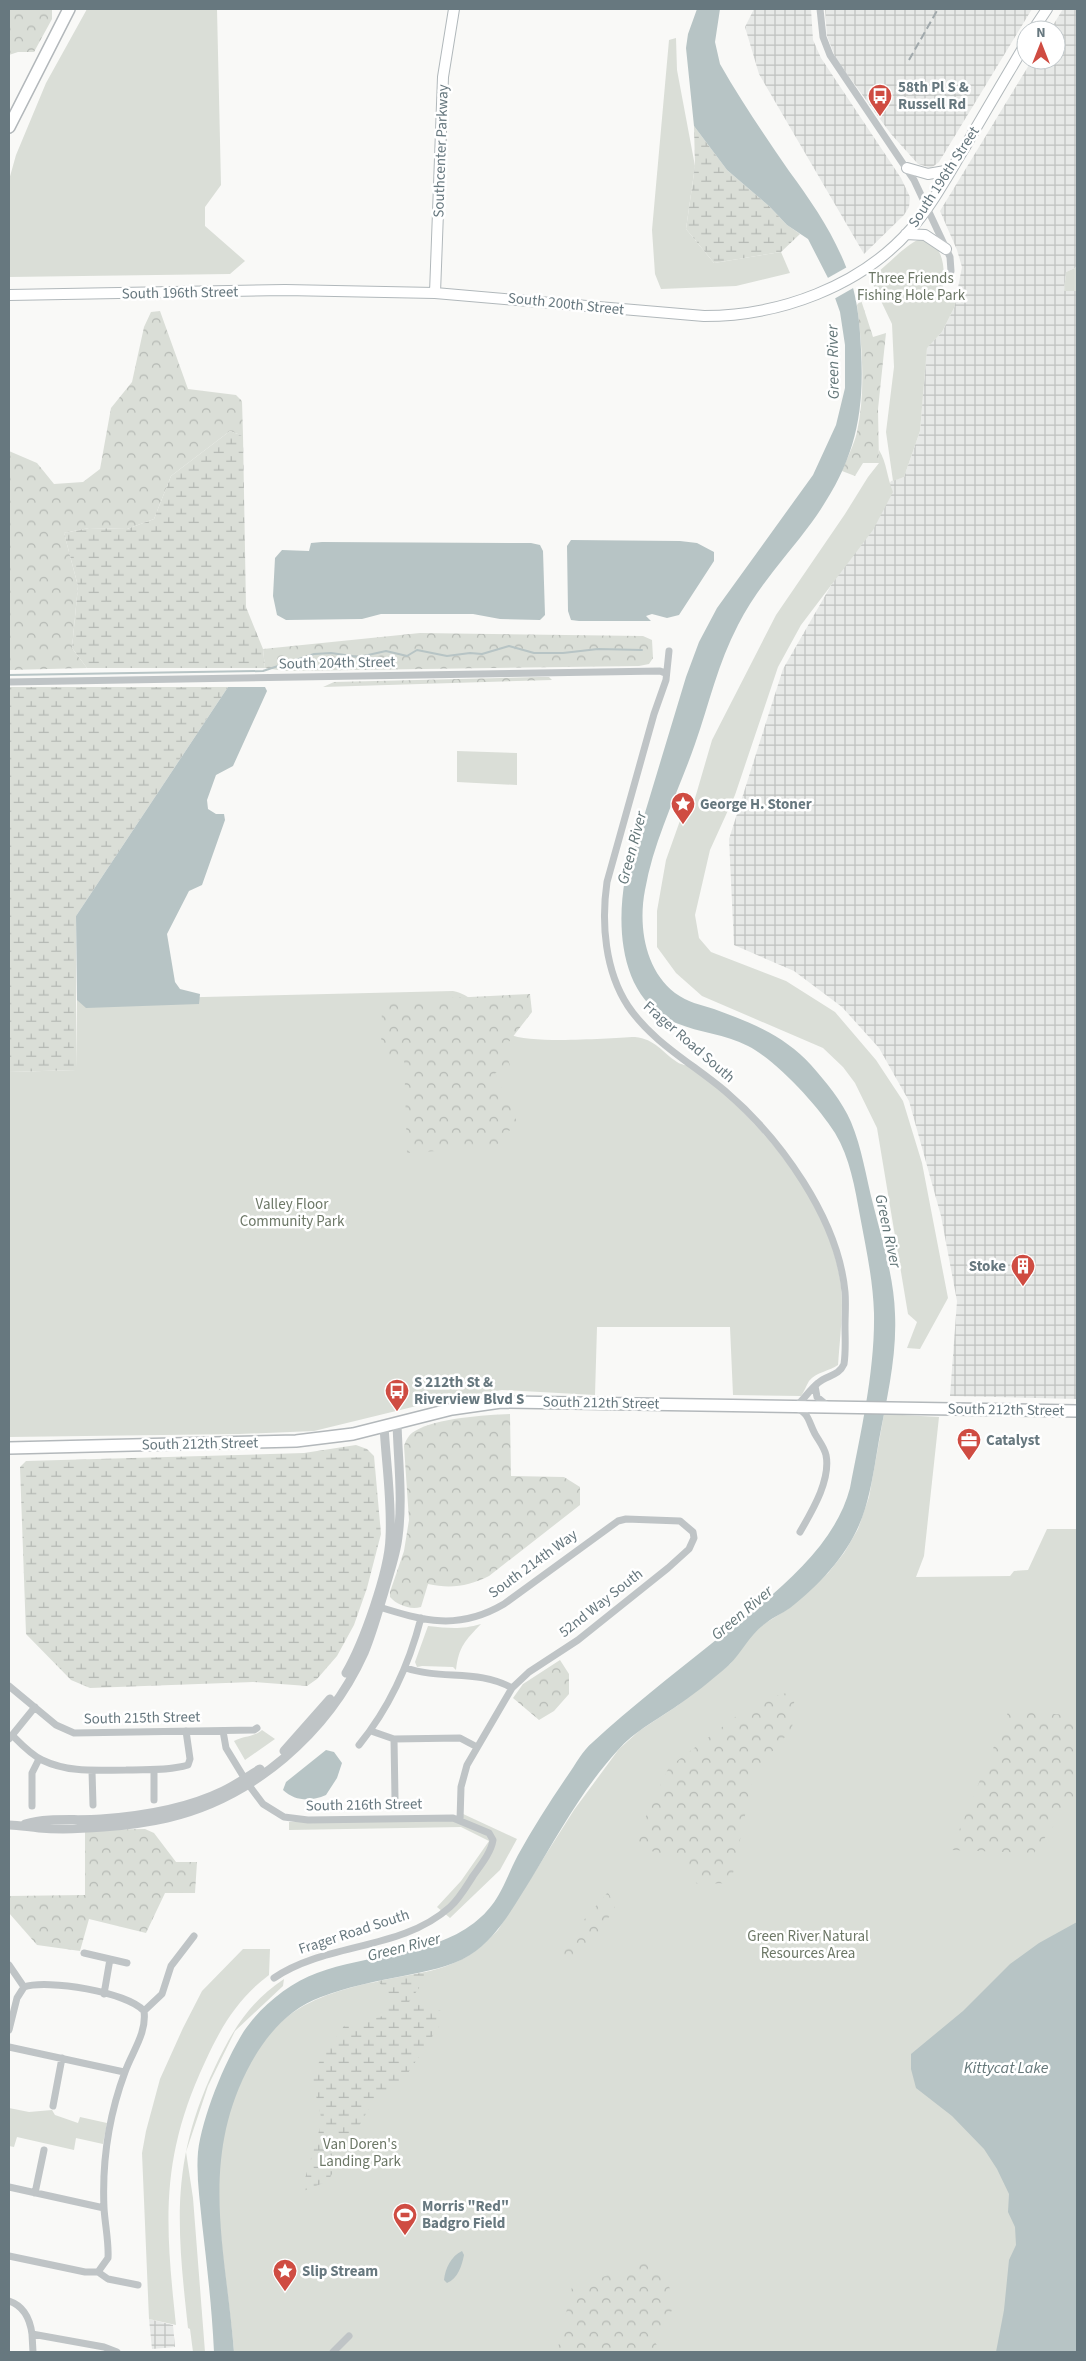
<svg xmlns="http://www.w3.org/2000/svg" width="1086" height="2361" viewBox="0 0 1086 2361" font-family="'Source Sans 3',sans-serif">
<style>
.industrial{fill:url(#industrial-grid)}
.green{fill:#daded7}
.forest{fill:url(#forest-crowns)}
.wetland{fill:url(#wetland-marsh)}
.water{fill:#b7c4c5}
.pier{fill:#f9f9f7}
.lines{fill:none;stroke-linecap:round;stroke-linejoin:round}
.stream{stroke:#b7c4c5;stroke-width:2}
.secondary-casing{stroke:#b1b8bb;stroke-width:12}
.primary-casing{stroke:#b3b8bb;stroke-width:14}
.minor{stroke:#bfc4c6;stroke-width:7}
.tertiary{stroke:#bfc4c6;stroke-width:9}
.secondary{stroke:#fff;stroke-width:10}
.primary{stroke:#fff;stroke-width:11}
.rail{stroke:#a1a9ac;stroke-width:2;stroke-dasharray:8 4;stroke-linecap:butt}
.labels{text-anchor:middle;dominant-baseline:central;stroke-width:5;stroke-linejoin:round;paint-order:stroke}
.poi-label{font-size:15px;font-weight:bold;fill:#67787f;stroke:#fff;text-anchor:start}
.street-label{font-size:15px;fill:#67787f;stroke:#fff}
.park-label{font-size:15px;fill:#6c7766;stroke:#fff}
.water-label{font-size:16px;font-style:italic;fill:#637678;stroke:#fff}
</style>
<defs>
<pattern id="industrial-grid" width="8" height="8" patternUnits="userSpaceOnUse" patternTransform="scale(1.25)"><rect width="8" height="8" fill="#e7e9e7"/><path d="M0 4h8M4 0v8" fill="none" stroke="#bfc2c0"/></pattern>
<pattern id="forest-crowns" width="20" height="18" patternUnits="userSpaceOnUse" patternTransform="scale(1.25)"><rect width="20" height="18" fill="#daded7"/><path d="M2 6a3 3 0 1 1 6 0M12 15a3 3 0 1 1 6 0" fill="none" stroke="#b5b9b4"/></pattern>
<pattern id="wetland-marsh" width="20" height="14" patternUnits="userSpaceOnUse" patternTransform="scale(1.25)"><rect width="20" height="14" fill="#daded7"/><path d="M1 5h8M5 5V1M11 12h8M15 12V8" fill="none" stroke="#b5b9b4"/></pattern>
</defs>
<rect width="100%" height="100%" fill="#f9f9f7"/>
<!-- industrial -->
<path class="industrial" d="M754,9H811L813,40L821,58L901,178L910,197L909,207L904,215L864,254L759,74L745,27Z
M825,9H1032L939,162L931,168L918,164L891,134L836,59L827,36Z
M1063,9H1077V267L1066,272L1064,291H1077V1399L950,1396L957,1301L941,1216L909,1101L879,1048L842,1007L794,971L734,945L729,839L783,669L891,481L904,477L920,431L927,347L942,332L954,308L962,267L957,250L940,211L1032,60H1056V30H1050Z
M149,2319L173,2325L175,2347L152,2349Z"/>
<!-- green -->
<path class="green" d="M87,9H217L221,185L205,207V226L245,261L230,274L9,277V180L16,155L46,83Z
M676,38L677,70L695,166L686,229L714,263L781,252L790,273L736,286L661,289L655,274L652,230L669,40Z
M918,240C945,239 946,272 942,291L958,293L954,308L942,332L927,348L920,431L904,477L893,481L886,432L894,367L892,324L870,278C884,269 905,245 918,240Z
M1077,267V291H1064L1066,272Z
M879,450C887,463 887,478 893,492L873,530L801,625L778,667L735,795L710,850L695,915L699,938L711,952L786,981L835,1012L876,1060L903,1101L922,1163L948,1298L920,1349L907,1348L917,1322L908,1314L877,1128L855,1083L843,1067L823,1048L702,996L676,973L657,947V911L666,860L682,815L691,812L712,740L776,615L845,514L868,477L879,463Z
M457,751L517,753V785L457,782Z
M453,991C481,997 484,1022 506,1033C529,1045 606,1038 635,1037C655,1039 662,1052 677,1062C681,1065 687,1065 691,1067C707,1076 722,1091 735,1104C782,1150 826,1207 839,1273C845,1303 840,1335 838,1365C830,1371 816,1372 809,1381C806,1386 804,1392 801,1396L733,1395L730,1327H597L595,1395L502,1390L433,1402L314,1431L239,1434L9,1437V1072L76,1070L77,1000Z
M884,1414L939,1417L924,1556L916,1577L1010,1576L1014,1571L1028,1570L1047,1529H1077V2352H234C228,2277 208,2197 226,2122C230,2105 238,2089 245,2073C271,2021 298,2002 353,1987C390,1977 433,1976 466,1957C479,1950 488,1940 498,1930L574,1810L619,1749L639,1731L677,1706L730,1664L751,1635L764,1624L788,1609L828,1573L844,1553L858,1529L869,1497Z
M481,1624C465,1641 459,1646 456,1670L453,1667L422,1666L417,1667L415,1662L428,1626C449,1628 460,1630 481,1624Z
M262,1730L275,1739L245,1760L234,1741C243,1736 254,1737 262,1730Z
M461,1813L517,1839L500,1870L450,1918L437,1907L461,1881L489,1841L461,1827L289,1830V1822L460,1818Z
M243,1949H270L269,1975C238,1998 221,2027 205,2062C160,2158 165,2223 176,2325L149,2319L142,2153L146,2131L160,2079L183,2028L202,1991Z
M284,1979L283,1986L235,2031L208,2086L186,2152L193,2198L205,2352H193L190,2329L188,2328C177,2227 170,2162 215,2067C232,2031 249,2002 284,1979Z
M9,2108L29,2112L52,2110L55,2115L78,2123L80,2117L107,2123L103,2144L76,2138L74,2150L17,2137L14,2147L9,2146Z"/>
<!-- forest -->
<path class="forest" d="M9,9H52V19L34,52H18L9,55Z
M861,300L873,337L886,333L878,409L879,463H863L855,476L842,471C847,458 854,445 857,432C866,391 862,346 857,305Z
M160,311L188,389L236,395L242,401L243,436L230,431L171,476L154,519L127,529L89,528L64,533L78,586L72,648L87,668L9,670V451L37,463L54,484L83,482L100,469L111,408L132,382L144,327L151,312Z
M420,633L643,636L652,640L653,658L649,664L639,666L285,671L265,668L263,649Z
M539,677H549L552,680L323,687L334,682Z
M530,994L532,1012L505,1047L511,1070L495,1073L517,1122L495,1147L407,1153L404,1056L381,1054L382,1004L390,1001Z
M510,1414L511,1476L564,1477L580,1487V1505L489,1576C469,1586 451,1589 428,1584L421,1607C410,1610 397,1605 390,1597V1592L404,1551L409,1520L404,1446C406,1440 409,1434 415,1431C436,1418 485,1415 510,1414Z
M560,1660L569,1674V1694L554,1711L539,1720L513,1698L523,1684Z
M795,1691L792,1729L754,1772L731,1883L697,1884L682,1859L632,1846L669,1767L758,1700Z
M1009,1710L1077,1716V1798L1074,1797L1034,1853L951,1850Z
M145,1829L154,1833L176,1862H197L195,1893H165L146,1933L89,1919L80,1951L37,1945L9,1913V1896L85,1895V1830Z
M608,1892L615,1907L588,1952L559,1959L551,1958Z
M660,2258L675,2305L654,2341L662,2352H557L572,2287Z"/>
<!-- wetland -->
<path class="wetland" d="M694,126L727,170L770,207L787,225L800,234L781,252L714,263L686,229L695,166Z
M230,431L243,436L246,607L263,649L265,668H87L72,648L78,586L64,533L89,528L127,529L154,519L171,476Z
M9,687H228L76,916V1070L9,1072Z
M356,1445L367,1449L374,1456L381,1534L367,1588L354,1625L337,1656L317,1679L307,1686L253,1682L90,1688L71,1680L26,1634L20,1467L26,1461L304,1453Z
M431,1971L409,2002L448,2013L396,2091L376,2096L328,2181L301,2192L322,2121L311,2074L344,2026L383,2016L394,2001L378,1981Z"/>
<!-- water -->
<path class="water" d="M697,9H720L715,42L720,64C741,101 765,136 789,171C814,205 838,240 851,281C858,303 860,327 861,350C865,419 853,465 812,522C787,556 757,587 738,625C718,663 709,704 695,744C678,793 654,839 645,890C638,926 645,970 675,993C687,1002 701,1005 714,1009C750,1022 785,1036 811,1065C826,1082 842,1101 851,1122C862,1148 866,1177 873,1204C882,1240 894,1277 895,1314C897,1356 887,1398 879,1440C875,1463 872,1486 865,1509C853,1549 823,1582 790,1608C782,1614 773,1617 766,1623C749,1635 743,1651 729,1665C712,1680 692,1696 674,1708C653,1722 634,1732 618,1750C583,1788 558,1835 531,1879C514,1906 497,1938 470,1955C449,1968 426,1971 403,1976C376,1981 347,1987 321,1997C290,2008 267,2034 251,2063C198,2160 226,2249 234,2352H214C212,2309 207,2266 202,2223C200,2200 196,2176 198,2152C202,2117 225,2061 244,2031C260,2007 289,1983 317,1973C367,1954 429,1957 474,1923C500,1903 504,1882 518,1855C533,1828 550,1801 568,1775C576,1764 582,1751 593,1742C630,1708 671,1676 711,1644C762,1603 833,1554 850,1488C861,1431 875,1371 874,1313C873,1280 866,1248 860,1216C855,1188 850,1158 835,1133C818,1106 777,1061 748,1046C725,1034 700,1033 676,1023C621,1000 616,930 625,879L686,677L699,642L717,608L813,475L836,425L845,388V345L840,312L828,278L808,239L787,225L770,207L727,170L694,126L686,48L688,34Z
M571,540L680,541L697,543L714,552V561L679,615L667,618L652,614L646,616L651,621H579L571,620L568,611L567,546Z
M322,542L531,543L540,545L543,551L545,615L540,620L500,619L473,614H381L362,619L286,620L277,615L273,596L275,558L282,550L309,551L311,543Z
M228,687H265L267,691L233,766L216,775L207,800L208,809L216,814H224L225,820L202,885L189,891L167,934L175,982L180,989L200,994L199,1004L86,1008L77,1000L76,916Z
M326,1750L334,1752L342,1763L337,1778L326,1795C310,1802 295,1801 283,1790L286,1782Z
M1077,1922V2352H996L1004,2310L1009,2260L1016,2245L1015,2227L1008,2212L1009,2194L997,2169L984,2149L952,2116L916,2088L911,2069V2054L963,2011L1010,1964L1039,1943Z
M462,2251L464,2255C462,2265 458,2279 447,2283L444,2280C445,2269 451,2256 462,2251Z"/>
<!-- pier -->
<path class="pier" d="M849,266L855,287L834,299L826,279Z"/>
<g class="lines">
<!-- stream -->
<path class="stream" d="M9,675L263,671L314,654L331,653L359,657L386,651L407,656L417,650L447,656L470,653L482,654L509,646L534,653H563L598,649L642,650"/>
<defs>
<path id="secondary" d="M1033,30L1047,9
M907,168L928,174L951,170
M906,234L925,235L946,249
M435,293L443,77L454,9
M9,295L285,290L435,293L704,316C779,316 860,287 911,229C932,205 948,175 965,147C985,112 1006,77 1026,43"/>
<path id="primary" d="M9,127L69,9
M9,1448L296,1441L353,1434L452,1409L501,1402L1077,1411"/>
</defs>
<!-- secondary casing -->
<use href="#secondary" class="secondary-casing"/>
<!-- primary casing -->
<use href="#primary" class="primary-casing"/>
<!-- minor -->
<path class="minor" d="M820,9L823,37L830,55L914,180L950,257L951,271L949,280
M669,651L666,680L654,714L607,882C601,923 605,971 628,1006C652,1042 693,1064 725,1091C780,1138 838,1218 845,1292C846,1303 845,1315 845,1326C845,1338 846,1351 844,1364C839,1376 827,1375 818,1383C809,1390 804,1400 795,1407C810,1414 808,1421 815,1434C819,1441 824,1447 826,1455C831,1480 812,1511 800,1532
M9,682L660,671L665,673
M815,1386L817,1397L829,1407
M376,1606C424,1621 458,1631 504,1604L618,1521L626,1519L680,1521L693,1532L694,1538L689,1549L668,1568L578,1640L529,1672L512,1688L467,1765L461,1787L460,1820
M406,1668C441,1680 479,1669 512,1688
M9,1686L56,1725L74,1733L254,1730L257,1728
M223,1731L226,1748L248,1784L263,1804L284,1817L308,1820L453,1818L489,1833L493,1840C491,1853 480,1866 473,1876C466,1887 459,1899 450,1907C401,1951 327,1942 274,1978
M371,1731L394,1739L460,1738L477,1747
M12,1735C21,1744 30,1754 42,1760C69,1773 97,1770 126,1770C146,1769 168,1771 188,1765L190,1759L186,1731
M9,1739L35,1707
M394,1739L395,1798
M359,1745C390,1707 409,1665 421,1618
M154,1770V1800
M92,1771L93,1805
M32,1806V1773L39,1759
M84,1953L127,1963
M9,1965L24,1987C47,1979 128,1992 144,2011
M104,1994L110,1959
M9,2030L17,1998L24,1987
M9,2047L124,2072
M53,2106L62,2058
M9,2187L104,2208
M35,2193L44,2150
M9,2256L85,2272H98L108,2279L138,2285
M98,2272L108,2258C109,2242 105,2225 104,2208C102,2163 109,2115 125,2072C132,2052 147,2033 144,2011L162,1994L171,1966L194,1936
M9,2301C24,2306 30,2319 32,2334L104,2347L117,2352
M32,2334L33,2352
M333,2352L349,2336"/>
<!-- tertiary -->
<path class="tertiary" d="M346,1673C363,1644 389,1572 390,1538C392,1501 386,1463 384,1426
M284,1751L330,1699
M25,1824C50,1817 76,1821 101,1819C142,1816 186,1809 223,1791C236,1785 248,1776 260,1769
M9,1825C19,1825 28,1827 39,1828C75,1831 132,1826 167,1818C253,1798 328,1733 364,1653C372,1634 378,1612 384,1592C389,1574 396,1555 398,1537C403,1500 398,1460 397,1423"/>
<!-- secondary -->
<use href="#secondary" class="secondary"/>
<!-- primary -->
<use href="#primary" class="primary"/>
<!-- rail -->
<path class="rail" d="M909,60L938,9"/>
</g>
<!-- icons -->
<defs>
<symbol id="bus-pin" viewBox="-11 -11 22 30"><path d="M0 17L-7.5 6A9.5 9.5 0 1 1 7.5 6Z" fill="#cf4c42" stroke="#fff"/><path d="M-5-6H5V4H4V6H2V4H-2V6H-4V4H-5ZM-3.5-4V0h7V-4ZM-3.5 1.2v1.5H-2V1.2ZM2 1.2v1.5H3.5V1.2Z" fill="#fff"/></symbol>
<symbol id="sight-pin" viewBox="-11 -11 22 30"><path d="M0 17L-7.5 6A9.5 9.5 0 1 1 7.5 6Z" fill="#cf4c42" stroke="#fff"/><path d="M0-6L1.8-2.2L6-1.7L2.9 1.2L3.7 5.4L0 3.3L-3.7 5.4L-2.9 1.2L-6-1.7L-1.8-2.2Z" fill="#fff"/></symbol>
<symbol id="building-pin" viewBox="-11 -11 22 30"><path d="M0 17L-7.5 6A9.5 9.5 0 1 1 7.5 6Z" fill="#cf4c42" stroke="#fff"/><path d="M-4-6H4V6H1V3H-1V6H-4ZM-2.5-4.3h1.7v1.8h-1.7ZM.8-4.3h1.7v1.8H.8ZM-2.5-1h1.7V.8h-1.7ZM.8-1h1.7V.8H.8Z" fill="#fff"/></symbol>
<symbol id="office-pin" viewBox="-11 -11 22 30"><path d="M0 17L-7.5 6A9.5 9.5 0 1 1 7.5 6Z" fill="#cf4c42" stroke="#fff"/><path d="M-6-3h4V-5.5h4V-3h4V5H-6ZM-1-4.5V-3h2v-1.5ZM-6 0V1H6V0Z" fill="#fff"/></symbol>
<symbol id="stadium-pin" viewBox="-11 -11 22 30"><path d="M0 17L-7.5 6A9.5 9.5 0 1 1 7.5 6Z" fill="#cf4c42" stroke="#fff"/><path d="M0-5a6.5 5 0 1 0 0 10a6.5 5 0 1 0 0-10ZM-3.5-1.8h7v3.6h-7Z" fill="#fff"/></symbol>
</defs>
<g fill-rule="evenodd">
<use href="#bus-pin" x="866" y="82" width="28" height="38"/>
<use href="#sight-pin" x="669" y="790" width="28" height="38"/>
<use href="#building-pin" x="1009" y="1252" width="28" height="38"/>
<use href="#bus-pin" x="383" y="1377" width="28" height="38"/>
<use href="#office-pin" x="955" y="1426" width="28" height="38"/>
<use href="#stadium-pin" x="391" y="2201" width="28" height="38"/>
<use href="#sight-pin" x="271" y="2257" width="28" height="38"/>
</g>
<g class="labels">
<!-- poi labels -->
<g class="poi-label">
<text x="898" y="87">58th Pl S &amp;<tspan x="898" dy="17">Russell Rd</tspan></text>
<text x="700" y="804">George H. Stoner</text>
<text x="1006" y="1266" text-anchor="end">Stoke</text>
<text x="414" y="1382">S 212th St &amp;<tspan x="414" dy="17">Riverview Blvd S</tspan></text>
<text x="986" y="1440">Catalyst</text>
<text x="422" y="2206">Morris "Red"<tspan x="422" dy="17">Badgro Field</tspan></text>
<text x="302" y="2271">Slip Stream</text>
</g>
<!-- street labels -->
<g class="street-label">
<text transform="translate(441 151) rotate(-88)">Southcenter Parkway</text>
<text transform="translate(944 177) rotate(-57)">South 196th Street</text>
<text transform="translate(180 293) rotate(-1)">South 196th Street</text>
<text transform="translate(566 304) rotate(6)">South 200th Street</text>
<text transform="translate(337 663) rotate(-1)">South 204th Street</text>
<text transform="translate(689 1042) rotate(41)">Frager Road South</text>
<text transform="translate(601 1403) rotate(1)">South 212th Street</text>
<text transform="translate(1006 1410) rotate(1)">South 212th Street</text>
<text transform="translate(200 1444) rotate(-1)">South 212th Street</text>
<text transform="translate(533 1564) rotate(-36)">South 214th Way</text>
<text transform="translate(601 1603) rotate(-38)">52nd Way South</text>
<text transform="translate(142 1718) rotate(-1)">South 215th Street</text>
<text transform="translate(364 1805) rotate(-1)">South 216th Street</text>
<text transform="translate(354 1932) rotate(-18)">Frager Road South</text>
</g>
<!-- park labels -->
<g class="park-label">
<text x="911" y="278">Three Friends<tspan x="911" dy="17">Fishing Hole Park</tspan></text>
<text x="292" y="1204">Valley Floor<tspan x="292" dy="17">Community Park</tspan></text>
<text x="808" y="1936">Green River Natural<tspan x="808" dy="17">Resources Area</tspan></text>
<text x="360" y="2144">Van Doren's<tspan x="360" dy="17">Landing Park</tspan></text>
</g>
<!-- water labels -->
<g class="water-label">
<text transform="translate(833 362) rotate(-91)">Green River</text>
<text transform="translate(632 848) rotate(-75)">Green River</text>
<text transform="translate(888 1231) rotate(78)">Green River</text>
<text transform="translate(742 1613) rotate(-40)">Green River</text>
<text transform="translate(404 1947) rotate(-14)">Green River</text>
<text x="1006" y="2068">Kittycat Lake</text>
</g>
</g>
<!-- border -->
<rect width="1086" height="2361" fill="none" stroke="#67787f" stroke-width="20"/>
<!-- north arrow -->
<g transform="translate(1041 45)"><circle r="24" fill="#ffffff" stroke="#c2c9cc"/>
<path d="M0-4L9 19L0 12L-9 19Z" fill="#cf4c42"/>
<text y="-8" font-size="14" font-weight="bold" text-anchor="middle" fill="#67787f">N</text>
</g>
</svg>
